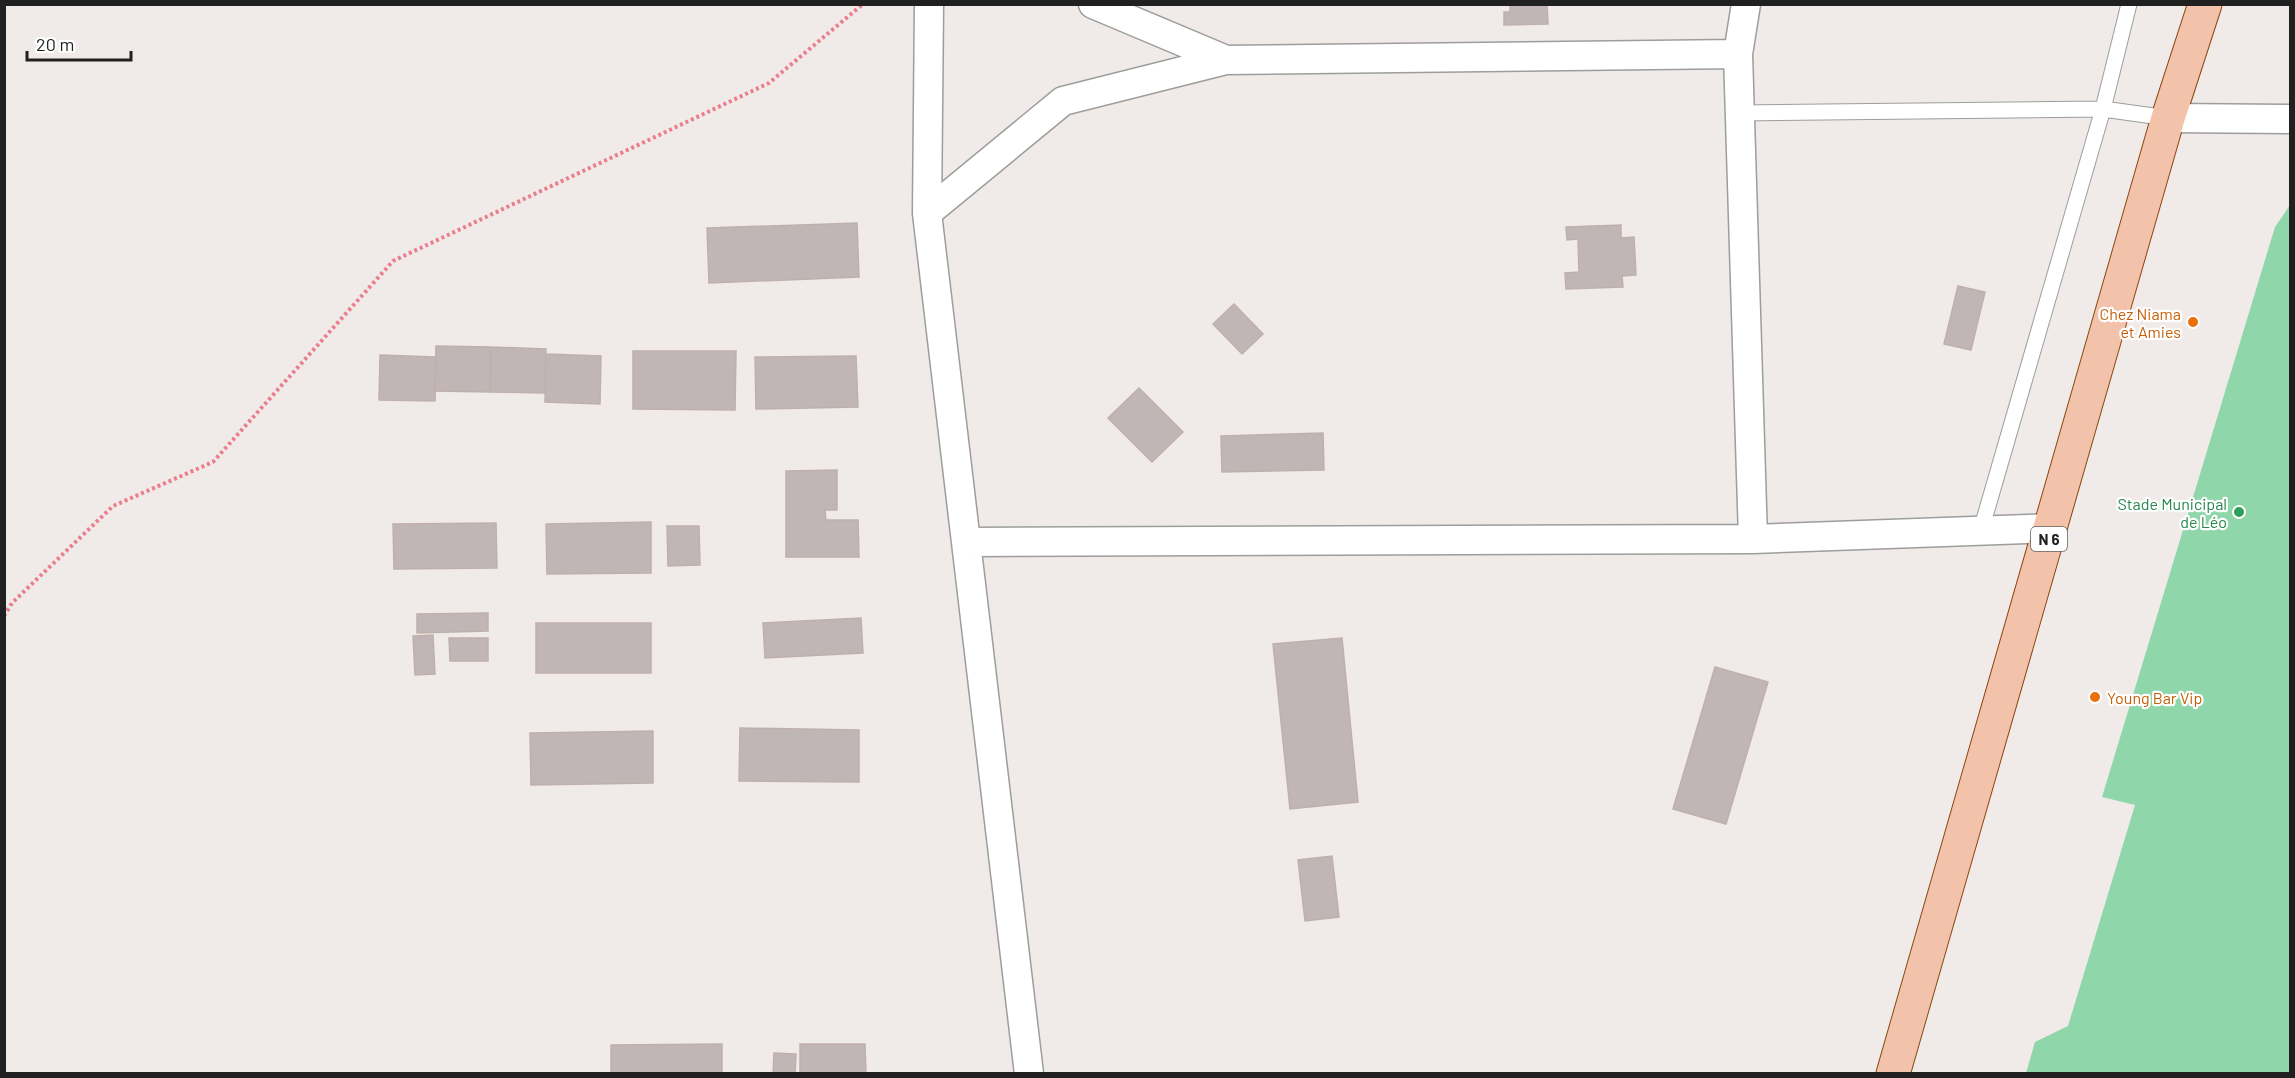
<svg xmlns="http://www.w3.org/2000/svg" width="2295" height="1078" viewBox="0 0 2295 1078" font-family="Barlow,sans-serif">
<style>
.pitch{fill:#8fd6aa}
.building{fill:#c0b6b5;stroke:#c0b0ac;stroke-width:1.5}
.lines{fill:none;stroke-linecap:round;stroke-linejoin:round}
.lane-casing{stroke:#9d9d9d;stroke-width:17}
.street-casing{stroke:#9d9d9d;stroke-width:31}
.primary-casing{stroke:#8c4611;stroke-width:35}
.path{stroke:#eb7e8c;stroke-width:4;stroke-dasharray:3 3;stroke-linecap:butt}
.lane{stroke:#fff;stroke-width:15}
.street{stroke:#fff;stroke-width:28}
.primary{stroke:#f2c2ab;stroke-width:33}
.food-dot{fill:#e8710a;stroke:#fff;stroke-width:2}
.leisure-dot{fill:#2e9e5b;stroke:#fff;stroke-width:2}
.labels{text-anchor:middle;dominant-baseline:central;stroke-width:4.5;stroke-linejoin:round;paint-order:stroke}
.shield{fill:#fff;stroke:#636363;stroke-width:1.5}
.shield-label{font-size:15px;font-weight:bold;fill:#202020}
.food-label{font-size:16px;fill:#c56008;stroke:#fff;text-anchor:end}
.leisure-label{font-size:16px;fill:#27864d;stroke:#fff;text-anchor:end}
</style>
<rect width="100%" height="100%" fill="#f0ebe8"/>
<!-- pitch -->
<path class="pitch" d="M2290,205V1073H2026L2035,1042L2068,1026L2135,805L2102,797L2275,227Z"/>
<!-- building -->
<path class="building" d="M1510,4H1547L1548,24L1504,25V12H1510Z
M857,223L859,277L709,283L707,228Z
M1621,225V238L1634,237L1636,275L1622,276L1623,287L1566,289L1565,273L1579,272L1578,239L1567,240L1566,227Z
M1958,286L1985,292L1971,350L1944,344Z
M1234,304L1263,334L1242,354L1213,324Z
M436,346L491,347L490,392L435,391Z
M491,347L546,349L545,393L490,392Z
M633,351H736L735,410L633,409Z
M546,354L601,356L600,404L545,402Z
M380,355L436,357L435,401L379,400Z
M856,356L858,407L756,409L755,357Z
M1139,388L1183,432L1152,462L1108,418Z
M1323,433L1324,470L1222,472L1221,436Z
M837,470V510H825L826,520H858L859,557H786V471Z
M651,522V573L547,574L546,524Z
M496,523L497,568L394,569L393,524Z
M667,526H699L700,565L668,566Z
M488,613V631L417,633V614Z
M861,618L863,653L765,658L763,623Z
M536,623H651V673H536Z
M433,635L435,674L415,675L413,636Z
M449,638H488V661H450Z
M1342,638L1358,802L1290,809L1273,644Z
M1715,667L1768,682L1726,824L1673,809Z
M740,728L859,730V782L739,781Z
M653,731V783L531,785L530,733Z
M1332,856L1339,917L1305,921L1298,860Z
M722,1044V1074H611V1045Z
M800,1044H865L866,1074H800Z
M774,1053L796,1054L795,1074H773Z"/>
<g class="lines">
<defs>
<path id="lane" d="M1740,113L2103,109L2168,118
M1981,530L2103,109L2129,4"/>
<path id="street" d="M929,4L927,213L1029,1074
M1093,4L1226,60
M1746,4L1738,54L1753,539
M2168,118L2290,119
M927,213L1063,101L1226,60L1738,54
M966,542L1753,539L2052,528"/>
<path id="primary" d="M1893,1074L2168,118L2205,4"/>
</defs>
<!-- lane casing -->
<use href="#lane" class="lane-casing"/>
<!-- street casing -->
<use href="#street" class="street-casing"/>
<!-- primary casing -->
<use href="#primary" class="primary-casing"/>
<!-- path -->
<path class="path" d="M4,616L12,603L113,506L213,462L393,261L769,83L863,4"/>
<!-- lane -->
<use href="#lane" class="lane"/>
<!-- street -->
<use href="#street" class="street"/>
<!-- primary -->
<use href="#primary" class="primary"/>
</g>
<!-- markers -->
<g class="food-dot">
<circle cx="2193" cy="322" r="6"/>
<circle cx="2095" cy="697" r="6"/>
</g>
<circle class="leisure-dot" cx="2239" cy="512" r="6"/>
<g class="labels">
<!-- shield labels -->
<rect class="shield" x="2031" y="527" width="36" height="24" rx="4.5"/>
<g class="shield-label">
<text x="2049" y="539">N 6</text>
</g>
<!-- food labels -->
<g class="food-label">
<text x="2181" y="313">Chez Niama<tspan x="2181" dy="18">et Amies</tspan></text>
<text x="2107" y="697" text-anchor="start">Young Bar Vip</text>
</g>
<!-- leisure labels -->
<g class="leisure-label">
<text x="2227" y="503">Stade Municipal<tspan x="2227" dy="18">de Léo</tspan></text>
</g>
</g>
<!-- border -->
<rect width="2295" height="1078" fill="none" stroke="#202020" stroke-width="12"/>
<!-- scale -->
<path d="M27 51v9h104v-9" fill="none" stroke="#202020" stroke-width="3"/>
<text x="36" y="51" font-size="18" fill="#202020" stroke="#ffffff" stroke-width="4.5" paint-order="stroke">20 m</text>
</svg>
